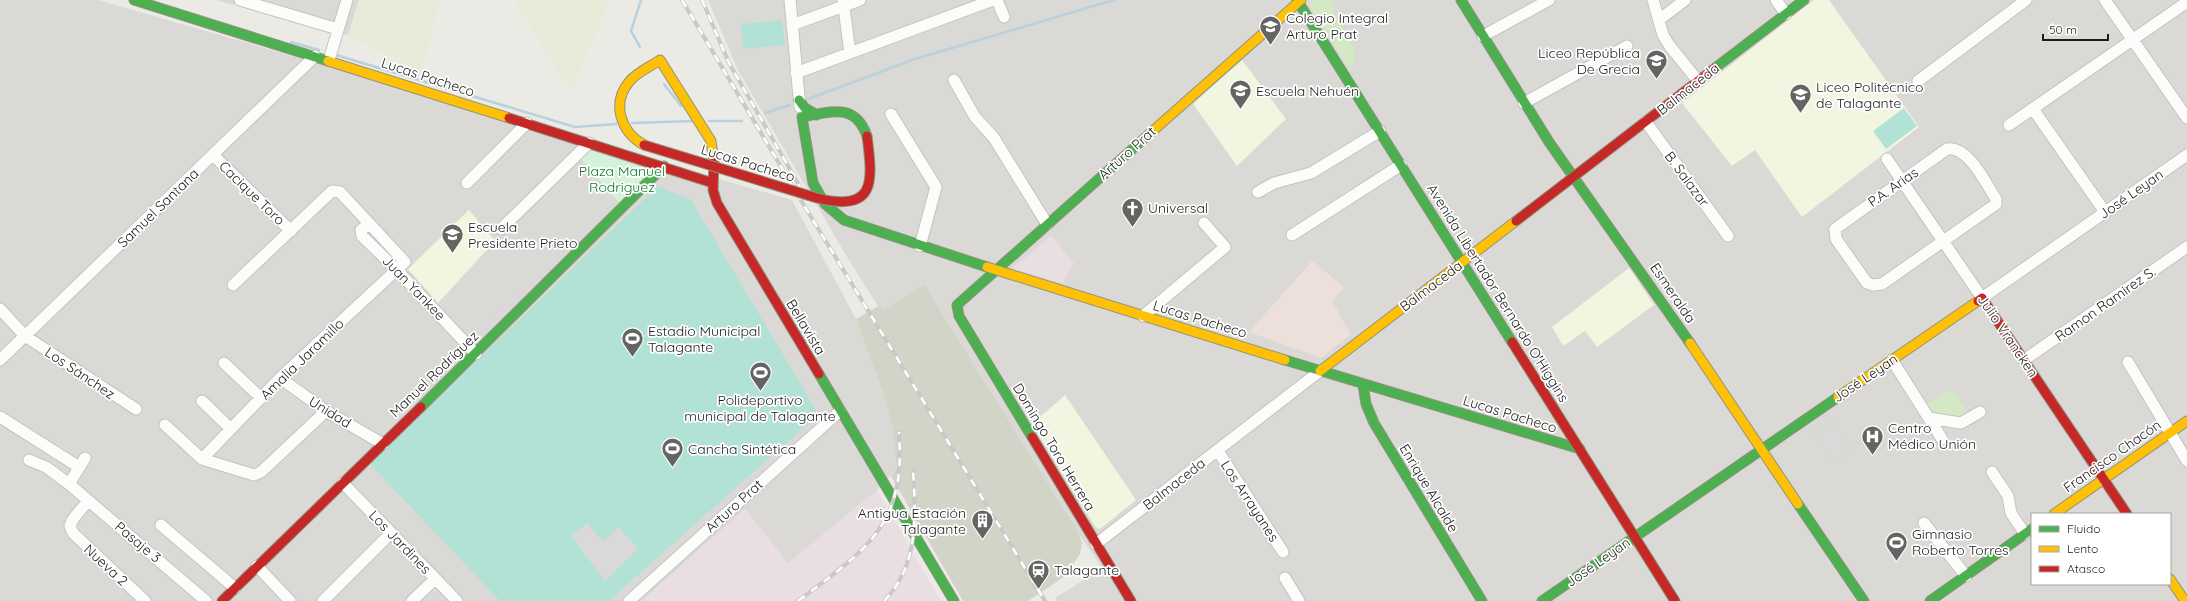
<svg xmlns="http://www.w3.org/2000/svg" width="2187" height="601" viewBox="0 0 2187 601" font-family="Quicksand,sans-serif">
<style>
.residential{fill:#dad9d6;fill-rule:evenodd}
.commercial{fill:#ede0da}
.industrial{fill:#e9dee2}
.education{fill:#f2f5df}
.construction{fill:#d2d4c7}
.farmland{fill:#e8ebd8}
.grass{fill:#d2e9c3}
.park{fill:#d3f2d8}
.pitch{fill:#b1e2d5}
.parking{fill:#d9d9d7}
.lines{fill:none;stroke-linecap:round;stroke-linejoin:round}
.stream{stroke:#b9d0de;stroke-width:2.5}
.street-casing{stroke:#c3c3c1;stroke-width:13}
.fast-casing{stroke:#8f947e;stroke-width:11}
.slow-casing{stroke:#8f947e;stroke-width:11}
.jam-casing{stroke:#8f947e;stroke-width:11}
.street{stroke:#fcfcfb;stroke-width:11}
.fast{stroke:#4caf50;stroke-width:9}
.slow{stroke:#ffc107;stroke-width:9}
.jam{stroke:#c62828;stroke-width:9}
.rail-casing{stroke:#c9c9c8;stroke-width:4}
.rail{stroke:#fff;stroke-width:2.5;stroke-dasharray:8;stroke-linecap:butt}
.jam-bridge-casing{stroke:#8f947e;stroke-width:11;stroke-linecap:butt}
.jam-bridge{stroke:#c62828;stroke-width:9}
.labels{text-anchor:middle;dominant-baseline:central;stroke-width:3.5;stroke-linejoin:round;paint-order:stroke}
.poi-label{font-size:14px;fill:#1c1c1c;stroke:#fff;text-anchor:start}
.street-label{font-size:14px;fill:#1c1c1c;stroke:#fff}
.park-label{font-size:14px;fill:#0d7828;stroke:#fff}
</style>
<rect width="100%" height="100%" fill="#ebeae5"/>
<!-- residential -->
<path class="residential" d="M0,0H98L792,200L856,319L886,401L892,425L897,469L877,490L788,564L745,509L642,601H0Z
M215,0H359L348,35Z
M708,0H2187V601H1057L1055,598L1102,568L1079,534L897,336L847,257L738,70ZM2032,514H2170V584H2032Z"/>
<!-- commercial -->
<path class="commercial" d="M1312,261L1344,287L1332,301L1351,334L1321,358L1249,332Z"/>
<!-- industrial -->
<path class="industrial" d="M1051,236L1074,263L1063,283L1015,270L1014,267Z
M877,490L941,601H642L745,509L788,563Z"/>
<!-- education -->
<path class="education" d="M1814,0H1829L1919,127L1802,217L1755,150L1732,166L1682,103Z
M1242,60L1286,119L1237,166L1193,104Z
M469,210L495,241L438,303L408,269Z
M1629,268L1654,305L1597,347L1585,331L1563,346L1552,327Z
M1065,395L1136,500L1100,529L1096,528L1032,424Z"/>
<!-- construction -->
<path class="construction" d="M924,285L1079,534L1082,543L1080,554L1067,573L1061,579L1028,601H963L891,476L897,469L892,425L886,401L856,319L879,306L884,310Z"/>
<!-- farmland -->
<path class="farmland" d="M359,0H440L422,73L348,35Z
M514,0H609L571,93Z"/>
<!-- grass -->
<path class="grass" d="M1311,0H1335L1330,4L1356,53L1351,72L1309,4Z
M1952,389L1968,415L1961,420L1936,415L1927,404Z"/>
<!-- park -->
<path class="park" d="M586,149L645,168L650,175L621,205L580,158Z"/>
<!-- pitch -->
<path class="pitch" d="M782,20L785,45L743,49L741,24Z
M1904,108L1917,126L1886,149L1873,131Z
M658,186L691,200L816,410V416L609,601H500L370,464Z"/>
<!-- parking -->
<path class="parking" d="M520,290L526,296L478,344L472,337Z
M1832,420L1852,450L1834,462L1814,432Z
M587,523L603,541L619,527L638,549L605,581L571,536Z"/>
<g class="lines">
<!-- stream -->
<path class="stream" d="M291,42L319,50
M640,47L631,31L641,0
M336,55L575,127L616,124
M664,84L681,106
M808,99L915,59L1114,0
M765,113L790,105
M709,121H742
M632,123L692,121"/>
<defs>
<path id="street" d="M240,0L338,29
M790,0L800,107
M843,0L850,53
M997,0L1004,17
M1653,0L1663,35L1669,45L1698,81
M1776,0L1786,14
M2105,0L2187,118
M1659,20L1685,0
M792,25L860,0
M1483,36L1549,0
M329,60L347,0
M796,73L993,0
M954,80L975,117L994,138L1047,224
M1918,81L2026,0
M1524,103L1627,46
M2033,109L2105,212
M891,114L936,187L920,246
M1646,122L1728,236
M2009,125L2187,2
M1947,149C1968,145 1986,184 1996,199V204L1882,284L1873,285L1867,283L1836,239L1835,229Z
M213,155L291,231
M1887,159L1982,298L2187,155
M467,183L527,123
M1258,192L1274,183L1311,173L1380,131
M369,224L361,230L362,236L396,269L476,354
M501,229L589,143
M1292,235L1401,165
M0,309L25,336L136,409
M1143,316L1225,247L1204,223
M0,360L315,56
M1892,360L1942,439
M2024,360L2187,247
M2128,362L2187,461
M224,363L261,398
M280,378L326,411L383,444
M202,401L231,429
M0,417L79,467
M1929,418L1961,423L1980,412
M165,425L202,459L254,475L261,472L326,411
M1218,451L1283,552
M202,459L280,378L405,262L340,192L332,191L233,285
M29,460L46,467L69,484L206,601
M1992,472L2008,496L2011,513L2025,534
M343,483L457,601
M69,484L85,458
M88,501L73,519L70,526L73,533L145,601
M1924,523L1966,576
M161,525L235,588
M1096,544L1320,371
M257,566L290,601
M1285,578L1299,601
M323,601L391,533
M412,601L435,579
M629,601L840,411"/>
<path id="fast" d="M134,0L328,61
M1297,0L1512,342
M1461,0L1549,142L1690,343
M1715,68L1804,0
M799,100L805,108L817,115
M867,136C855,102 831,112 802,117L813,183L825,204L844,220L987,267
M1285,360L1580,449
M819,374L954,601
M1363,385L1366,404L1374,423L1482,601
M421,407L664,166
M1032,437L959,316L957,305L1147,136
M1798,504L1864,601
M1542,601L1838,397
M1930,601L2032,529"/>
<path id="slow" d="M328,61L509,118
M1147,136L1301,0
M644,145C621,132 611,104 629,82C637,72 650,67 660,60L711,141L714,162
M987,267L1285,360
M1690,343L1798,504
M1320,371L1516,221
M1838,397L1978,301
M2054,514L2187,421
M2170,579L2185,601"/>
<path id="jam" d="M509,118L713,183
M714,162L713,190L717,203L819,374
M1516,221L1715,68
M1978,301L1982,298L2127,514
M1512,342L1675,601
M1032,437L1131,601
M222,601L421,407"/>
</defs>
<!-- street casing -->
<use href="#street" class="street-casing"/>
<!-- fast casing -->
<use href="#fast" class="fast-casing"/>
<!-- slow casing -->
<use href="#slow" class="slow-casing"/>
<!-- jam casing -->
<use href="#jam" class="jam-casing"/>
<!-- street -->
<use href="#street" class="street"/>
<!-- fast -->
<use href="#fast" class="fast"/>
<!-- slow -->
<use href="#slow" class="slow"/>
<!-- jam -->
<use href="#jam" class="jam"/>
<defs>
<path id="rail" d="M682,0L808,212L1045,601
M702,0L729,63L807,199
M798,601C867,549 906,526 899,432
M884,601C919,565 916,517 913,471"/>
</defs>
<!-- rail casing -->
<use href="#rail" class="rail-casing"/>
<!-- rail -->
<use href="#rail" class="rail"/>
<defs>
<path id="jam-bridge" d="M644,145L817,198C876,213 873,182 867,136"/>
</defs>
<!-- jam-bridge casing -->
<use href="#jam-bridge" class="jam-bridge-casing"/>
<!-- jam-bridge -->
<use href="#jam-bridge" class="jam-bridge"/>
</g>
<!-- icons -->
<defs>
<symbol id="school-pin" viewBox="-11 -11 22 30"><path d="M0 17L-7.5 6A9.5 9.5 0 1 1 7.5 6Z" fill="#646462" stroke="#fff"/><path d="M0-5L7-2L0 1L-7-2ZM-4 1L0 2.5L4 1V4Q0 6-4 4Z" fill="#fff"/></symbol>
<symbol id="church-pin" viewBox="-11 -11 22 30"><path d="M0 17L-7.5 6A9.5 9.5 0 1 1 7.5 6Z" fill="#646462" stroke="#fff"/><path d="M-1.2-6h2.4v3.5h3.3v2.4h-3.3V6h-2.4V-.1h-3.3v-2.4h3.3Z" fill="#fff"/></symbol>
<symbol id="stadium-pin" viewBox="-11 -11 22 30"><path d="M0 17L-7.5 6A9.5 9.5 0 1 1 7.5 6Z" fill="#646462" stroke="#fff"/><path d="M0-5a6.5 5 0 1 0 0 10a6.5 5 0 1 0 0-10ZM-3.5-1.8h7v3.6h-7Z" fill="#fff"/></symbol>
<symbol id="hospital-pin" viewBox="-11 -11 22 30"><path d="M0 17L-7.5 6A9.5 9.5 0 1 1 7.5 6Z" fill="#646462" stroke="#fff"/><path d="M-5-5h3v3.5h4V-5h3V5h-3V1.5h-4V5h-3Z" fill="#fff"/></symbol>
<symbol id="building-pin" viewBox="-11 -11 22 30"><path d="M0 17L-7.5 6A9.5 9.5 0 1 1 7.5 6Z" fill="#646462" stroke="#fff"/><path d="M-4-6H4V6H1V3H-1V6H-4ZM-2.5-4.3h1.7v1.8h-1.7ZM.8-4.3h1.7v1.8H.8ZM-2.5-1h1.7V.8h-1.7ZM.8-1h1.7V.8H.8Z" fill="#fff"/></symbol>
<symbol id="station-pin" viewBox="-11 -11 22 30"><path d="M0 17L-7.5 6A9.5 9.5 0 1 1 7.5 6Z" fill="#646462" stroke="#fff"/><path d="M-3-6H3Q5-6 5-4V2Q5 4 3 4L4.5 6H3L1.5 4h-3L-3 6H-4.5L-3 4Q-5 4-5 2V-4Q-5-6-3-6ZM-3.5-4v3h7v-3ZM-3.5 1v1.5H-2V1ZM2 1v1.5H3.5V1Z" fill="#fff"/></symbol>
</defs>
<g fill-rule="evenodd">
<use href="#school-pin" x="1258" y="14" width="25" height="34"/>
<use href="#school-pin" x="1644" y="48" width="25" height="34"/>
<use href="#school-pin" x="1228" y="78" width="25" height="34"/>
<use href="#school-pin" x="1788" y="82" width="25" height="34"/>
<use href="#church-pin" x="1120" y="196" width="25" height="34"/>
<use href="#school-pin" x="440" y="222" width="25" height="34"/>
<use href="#stadium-pin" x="620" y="326" width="25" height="34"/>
<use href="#stadium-pin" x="748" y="360" width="25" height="34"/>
<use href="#hospital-pin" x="1860" y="424" width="25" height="34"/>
<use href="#stadium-pin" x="660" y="436" width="25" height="34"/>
<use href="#building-pin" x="970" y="508" width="25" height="34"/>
<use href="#stadium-pin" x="1884" y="530" width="25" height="34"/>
<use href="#station-pin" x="1026" y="558" width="25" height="34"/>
</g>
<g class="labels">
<!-- poi labels -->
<g class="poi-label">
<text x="1286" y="18">Colegio Integral<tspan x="1286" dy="16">Arturo Prat</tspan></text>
<text x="1640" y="53" text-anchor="end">Liceo República<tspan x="1640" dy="16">De Grecia</tspan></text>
<text x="1816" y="87">Liceo Politécnico<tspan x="1816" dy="16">de Talagante</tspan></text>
<text x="1256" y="91">Escuela Nehuén</text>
<text x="1148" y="208">Universal</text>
<text x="468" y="227">Escuela<tspan x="468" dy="16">Presidente Prieto</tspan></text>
<text x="648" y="331">Estadio Municipal<tspan x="648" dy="16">Talagante</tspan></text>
<text x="760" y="400" text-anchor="middle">Polideportivo<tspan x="760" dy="16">municipal de Talagante</tspan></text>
<text x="1888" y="428">Centro<tspan x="1888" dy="16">Médico Unión</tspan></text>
<text x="688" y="449">Cancha Sintética</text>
<text x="966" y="513" text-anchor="end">Antigua Estación<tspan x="966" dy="16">Talagante</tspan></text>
<text x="1912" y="534">Gimnasio<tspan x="1912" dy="16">Roberto Torres</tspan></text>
<text x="1054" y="570">Talagante</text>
</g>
<!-- street labels -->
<g class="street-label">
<text transform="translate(428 77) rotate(18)">Lucas Pacheco</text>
<text transform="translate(1688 89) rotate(-38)">Balmaceda</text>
<text transform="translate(1127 153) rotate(-42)">Arturo Prat</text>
<text transform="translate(748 163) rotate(17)">Lucas Pacheco</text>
<text transform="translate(1687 179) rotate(54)">B. Salazar</text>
<text transform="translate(1893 187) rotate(-35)">P.A. Arias</text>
<text transform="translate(252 193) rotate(44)">Cacique Toro</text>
<text transform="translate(2131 194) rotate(-35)">José Leyan</text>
<text transform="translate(158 208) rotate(-44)">Samuel Santana</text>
<text transform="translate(1431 286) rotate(-37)">Balmaceda</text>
<text transform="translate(414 288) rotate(46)">Juan Yankee</text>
<text transform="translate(1498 293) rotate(58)">Avenida Libertador Bernardo O'Higgins</text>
<text transform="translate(1673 293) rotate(56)">Esmeralda</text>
<text transform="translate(2105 304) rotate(-35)">Ramon Ramirez S.</text>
<text transform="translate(1200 319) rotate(17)">Lucas Pacheco</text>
<text transform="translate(806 327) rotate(59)">Bellavista</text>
<text transform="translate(2008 336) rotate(56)">Julio Vrancken</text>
<text transform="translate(302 359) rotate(-44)">Amalia Jaramillo</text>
<text transform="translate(80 373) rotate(34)">Los Sánchez</text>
<text transform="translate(434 374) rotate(-44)">Manuel Rodríguez</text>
<text transform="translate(1865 378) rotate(-34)">José Leyan</text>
<text transform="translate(330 412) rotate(32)">Unidad</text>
<text transform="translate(1510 414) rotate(17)">Lucas Pacheco</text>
<text transform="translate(1054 447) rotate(59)">Domingo Toro Herrera</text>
<text transform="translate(2112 456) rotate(-35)">Francisco Chacón</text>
<text transform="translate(1174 484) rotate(-38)">Balmaceda</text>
<text transform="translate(1429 488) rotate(59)">Enrique Alcalde</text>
<text transform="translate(1250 501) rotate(57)">Los Arrayanes</text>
<text transform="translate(734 506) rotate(-42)">Arturo Prat</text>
<text transform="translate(138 542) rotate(40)">Pasaje 3</text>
<text transform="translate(400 542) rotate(46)">Los Jardines</text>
<text transform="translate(1598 562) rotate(-35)">José Leyan</text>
<text transform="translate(106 565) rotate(43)">Nueva 2</text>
</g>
<!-- park labels -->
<g class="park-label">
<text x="622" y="171">Plaza Manuel<tspan x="622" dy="16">Rodriguez</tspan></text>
</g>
</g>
<!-- legend -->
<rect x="2031" y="513" width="140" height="72" fill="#ffffff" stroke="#a4a4a4"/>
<rect x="2039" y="526" width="20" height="6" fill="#4caf50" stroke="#a4a4a4"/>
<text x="2067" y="533" font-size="12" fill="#1c1c1c">Fluido</text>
<rect x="2039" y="546" width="20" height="6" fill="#ffc107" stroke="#a4a4a4"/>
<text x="2067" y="553" font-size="12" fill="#1c1c1c">Lento</text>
<rect x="2039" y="566" width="20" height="6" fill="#c62828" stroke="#a4a4a4"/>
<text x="2067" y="573" font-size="12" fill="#1c1c1c">Atasco</text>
<!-- scale -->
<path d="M2043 34v6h65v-6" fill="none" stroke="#1c1c1c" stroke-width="2"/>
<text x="2049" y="34" font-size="12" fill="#1c1c1c" stroke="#ffffff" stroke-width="3" paint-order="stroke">50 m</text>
</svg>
